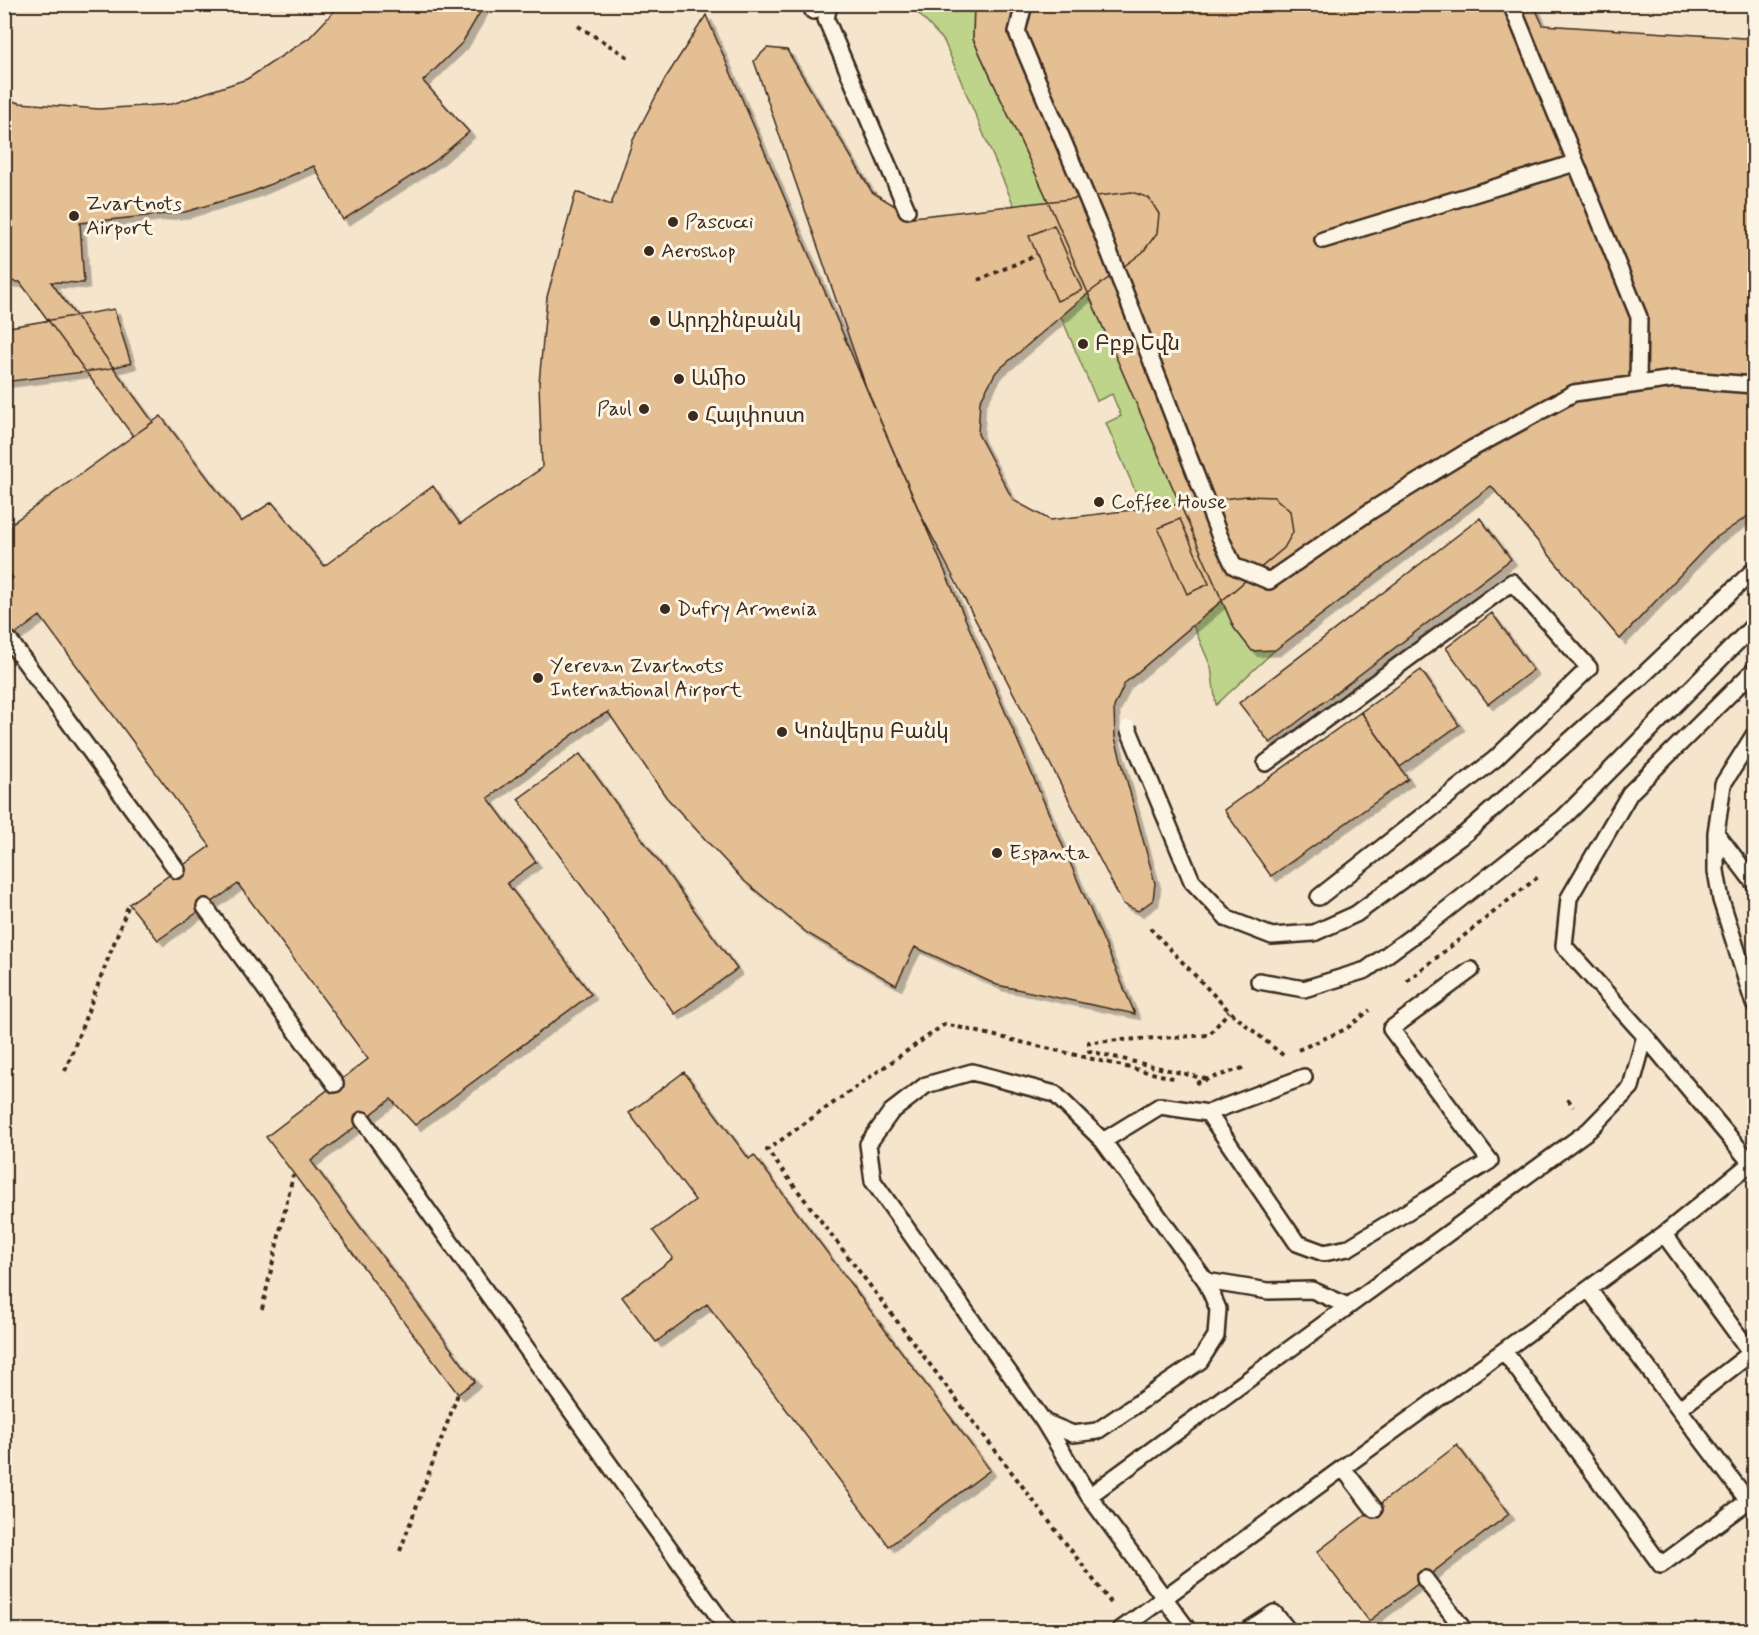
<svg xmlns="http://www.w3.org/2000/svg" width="1759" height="1635" viewBox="0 0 1759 1635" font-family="Mynerve,'Noto Sans Armenian',sans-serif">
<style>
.built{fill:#f5e5cd}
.green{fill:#bed48a;stroke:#7c7f54;stroke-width:1.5}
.building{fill:#e4bf94;stroke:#3b2a1e;stroke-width:1.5;filter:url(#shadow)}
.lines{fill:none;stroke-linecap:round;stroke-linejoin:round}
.lane-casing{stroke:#3b2a1e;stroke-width:20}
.path{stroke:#3b2a1e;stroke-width:4;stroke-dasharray:4.5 4.5;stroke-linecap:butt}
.lane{stroke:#fcf5e5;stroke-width:15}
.lane-bridge-casing{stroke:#3b2a1e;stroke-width:20;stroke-linecap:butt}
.lane-bridge{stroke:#fcf5e5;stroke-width:15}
.poi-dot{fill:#3b2a1e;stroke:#fcf5e5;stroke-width:2}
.labels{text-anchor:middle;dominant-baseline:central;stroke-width:6;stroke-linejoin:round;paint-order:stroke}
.poi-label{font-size:21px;fill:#3b2a1e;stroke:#fcf5e5;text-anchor:start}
</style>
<defs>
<filter id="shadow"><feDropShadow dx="5.5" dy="5.5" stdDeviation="0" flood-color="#0004"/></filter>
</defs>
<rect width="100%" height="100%" fill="#fcf5e5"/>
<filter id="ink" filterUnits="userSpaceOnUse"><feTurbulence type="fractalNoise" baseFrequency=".0167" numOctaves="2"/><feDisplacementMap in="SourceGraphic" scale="12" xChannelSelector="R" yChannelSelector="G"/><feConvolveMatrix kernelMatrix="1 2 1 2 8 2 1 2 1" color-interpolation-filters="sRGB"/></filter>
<g filter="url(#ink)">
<!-- built -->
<path class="built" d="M5,5H1754V1630H5Z"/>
<!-- green -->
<path class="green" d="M904,5H974L973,39L1044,192L1225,605L1275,650L1216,705L1211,667L1106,423L1121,416L1112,394L1097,401L944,41L917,12Z"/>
<!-- building -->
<path class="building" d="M341,4H485L462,43L423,81L469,132L435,161L343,220L314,166L252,192L185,212L80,223L84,283L51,282L153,422L133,436L20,282L4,281V99L20,103L99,109L172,104L247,79L309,38Z
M974,4H1533L1543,25L1744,38L1754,37V512L1714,539L1620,639L1491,486L1275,650L1252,651L1234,628L1044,192L973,39Z
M706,15L1135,1014L997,985L915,947L896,985L807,933L743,880L666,797L608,712L590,722L488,798L536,862L507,883L591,994L415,1125L391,1099L311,1161L475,1381L458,1394L266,1137L368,1059L238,884L158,940L129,904L210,846L40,616L4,643V585L13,578L4,568V529L161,416L241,522L272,502L324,566L433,486L460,524L542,468L539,383L547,297L576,192L611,205L633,140L665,79Z
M767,48L787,50L872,192L913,217L1132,192L1149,198L1159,214L1157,233L1143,252L1086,295L996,372L980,401L978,434L1013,500L1050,520L1247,496L1274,497L1290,511L1293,532L1284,548L1125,683L1114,707L1115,738L1155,883L1153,900L1138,911L1123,904L921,515L866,387L754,61Z
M1054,225L1082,290L1057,301L1029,236Z
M114,309L131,363L107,369L4,382V328Z
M1480,518L1511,559L1270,743L1239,703Z
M1180,519L1209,584L1187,594L1158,528Z
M1492,613L1533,670L1488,704L1446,648Z
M1421,670L1459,725L1400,767L1361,712Z
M1361,712L1408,779L1271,876L1224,810Z
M580,754L737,969L675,1014L518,799Z
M684,1072L749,1159L754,1155L990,1470L889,1546L707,1304L656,1342L622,1297L673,1258L653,1231L695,1200L629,1113Z
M1457,1445L1509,1514L1369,1621L1317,1552Z"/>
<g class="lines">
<defs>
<path id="lane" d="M810,4L813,11
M829,4L826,19L907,210
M1024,4L1017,32L1101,231L1220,537L1234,566L1269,581L1372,510L1473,448L1574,393L1674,379L1754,385
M1511,4L1639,317L1638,384
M1323,240L1575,163
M9,640L177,870
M1639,679L1754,570
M1754,735L1723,784L1716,833V871L1721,900L1754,1004
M1266,763L1512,582L1589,668L1495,759L1319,897
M1716,833L1754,883
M205,907L335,1084
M1259,981L1304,989L1366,970L1422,929L1563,818L1754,625
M1645,1036L1751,1163L1754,1158
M972,1072L1055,1094L1103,1141L1206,1281L1218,1309L1216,1336L1200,1361L1097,1431L1073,1434L1044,1422L873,1181L868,1144L891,1112L926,1085Z
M1208,1113L1297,1243L1324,1253L1348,1248L1490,1161L1391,1029L1471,970
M363,1120L728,1630
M1103,1141L1160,1106L1208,1113L1304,1077
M1664,1234L1751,1353L1679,1409
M1206,1281L1268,1291L1312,1290L1348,1306
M1504,1351L1661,1565L1748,1501L1589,1290
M1044,1422L1089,1496L1188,1630
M1343,1468L1374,1509
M1089,1496L1589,1130L1631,1087L1645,1036L1564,946L1569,898L1630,793L1754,670
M1425,1579L1464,1630
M1120,1630L1664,1234L1751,1163
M1248,1630L1274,1613L1288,1630"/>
</defs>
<!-- lane casing -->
<use href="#lane" class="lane-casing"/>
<!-- path -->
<path class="path" d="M578,26L628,57
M978,280L1037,255
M1150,928L1229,1011L1284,1056
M1407,981L1538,877
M1298,1050L1346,1029L1370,1010
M65,1071L129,904
M1206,1079L1089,1051V1042L1209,1035L1229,1011
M1196,1083L1246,1067
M1568,1099L1573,1107
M262,1309L293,1175
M400,1551L458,1394
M1111,1603L767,1150L945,1024L1177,1079"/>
<!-- lane -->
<use href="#lane" class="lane"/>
<defs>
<path id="lane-bridge" d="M1128,728L1192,881L1228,919L1272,936L1314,933L1356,914L1466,833L1639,679"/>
</defs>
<!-- lane-bridge casing -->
<use href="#lane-bridge" class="lane-bridge-casing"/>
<!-- lane-bridge -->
<use href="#lane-bridge" class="lane-bridge"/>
</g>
</g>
<!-- markers -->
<g class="poi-dot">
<circle cx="74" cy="216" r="6"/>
<circle cx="673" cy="222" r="6"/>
<circle cx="649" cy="251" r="6"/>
<circle cx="655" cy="321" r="6"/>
<circle cx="1083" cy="344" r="6"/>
<circle cx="679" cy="379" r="6"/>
<circle cx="644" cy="409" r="6"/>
<circle cx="693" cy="416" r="6"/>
<circle cx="1099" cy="502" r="6"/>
<circle cx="665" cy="609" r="6"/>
<circle cx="538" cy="678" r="6"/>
<circle cx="782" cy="732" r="6"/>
<circle cx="997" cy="853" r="6"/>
</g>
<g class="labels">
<!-- poi labels -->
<g class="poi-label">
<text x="86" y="204">Zvartnots<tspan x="86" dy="24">Airport</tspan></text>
<text x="685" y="222">Pascucci</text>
<text x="661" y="251">Aeroshop</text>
<text x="667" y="321">Արդշինբանկ</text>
<text x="1095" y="344">Բբք Եվն</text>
<text x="691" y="379">Ամիօ</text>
<text x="632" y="409" text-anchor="end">Paul</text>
<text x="705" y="416">Հայփոստ</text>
<text x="1111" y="502">Coffee House</text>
<text x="677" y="609">Dufry Armenia</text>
<text x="550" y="666">Yerevan Zvartnots<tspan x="550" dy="24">International Airport</tspan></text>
<text x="794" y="732">Կոնվերս Բանկ</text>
<text x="1009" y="853">Espanta</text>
</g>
</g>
<!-- margin -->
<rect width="1759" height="1635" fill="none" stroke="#fcf5e5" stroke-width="24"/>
<rect x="12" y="12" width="1735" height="1611" fill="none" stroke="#3b2a1e" stroke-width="2" filter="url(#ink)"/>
</svg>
